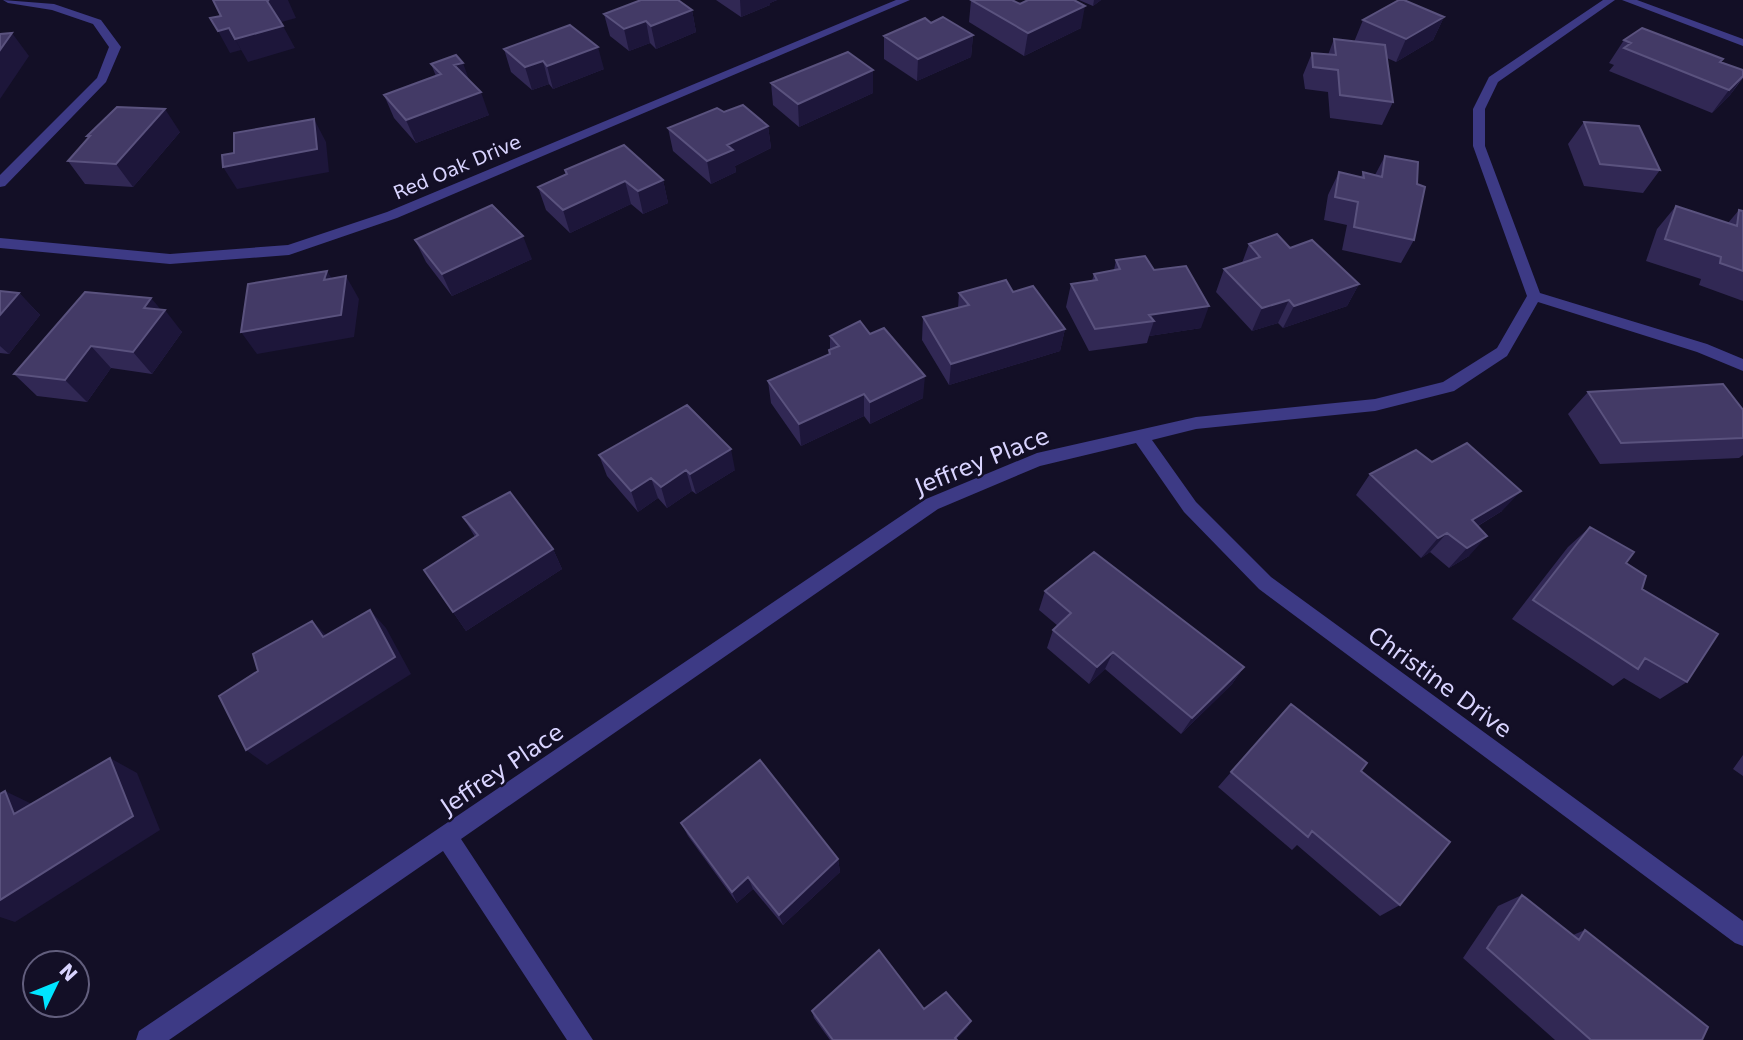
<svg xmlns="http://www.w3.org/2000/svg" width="1743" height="1040" viewBox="0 0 1743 1040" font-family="'DejaVu Sans',sans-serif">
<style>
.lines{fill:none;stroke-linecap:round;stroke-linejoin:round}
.minor{fill:#3d3a85;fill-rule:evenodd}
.wall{fill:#312854}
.shaded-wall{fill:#1d163a}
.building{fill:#433a66;stroke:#5a527e;stroke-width:2}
.labels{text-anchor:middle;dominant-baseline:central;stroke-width:5;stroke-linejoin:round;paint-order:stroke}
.far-street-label{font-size:19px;fill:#d9d4ff;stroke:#130f26}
.street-label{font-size:23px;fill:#d9d4ff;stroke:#130f26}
</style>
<rect width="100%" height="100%" fill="#130f26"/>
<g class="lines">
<!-- minor -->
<path class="minor" d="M3,0L54,4L101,20L121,47L106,82L5,186L0,187V175L97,78L109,47L93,24L52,10L8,3Z
M896,0H910L397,218L289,255L170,264L0,248V238L170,254L288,245L387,212Z
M1603,0H1615L1498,82L1485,109V146L1540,293L1707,344L1743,359V371L1697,352L1538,302L1507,356L1454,391L1375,411L1196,429L1152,440L1196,502L1271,577L1743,921V946L1735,943L1259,589L1184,512L1136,443L1040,466L938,509L461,839L593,1040H567L443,851L169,1040H136L139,1031L926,499L1037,453L1196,417L1375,399L1443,382L1497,348L1527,296L1473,146V109L1489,77Z
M1622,0H1637L1743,39V46Z"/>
</g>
<!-- wall -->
<path class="wall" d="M716,0H777L770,3V5L741,17Z
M971,0L1020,4L1081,28L1024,56L969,22Z
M1079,0H1101L1093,6Z
M692,10L696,32L656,49L650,43L629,51L610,36L604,14Z
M1444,17L1433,40L1396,62L1387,58L1393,102L1382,125L1330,118L1328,92L1305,89L1303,75L1312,53L1328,55L1334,39L1354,42L1363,20Z
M931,23L973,35L971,57L917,81L884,59V36Z
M1624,40L1721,62L1743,70V78L1730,95L1712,113L1609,71L1614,65L1609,63Z
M504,49L604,69L553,89L549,84L532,90L511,72Z
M431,64L469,80L489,115L416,143L394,118L384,95L436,76Z
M873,70V93L799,127L773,105L771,83Z
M724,112L768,126L771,148L735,166L736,172L711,184L673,151L668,128Z
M1584,122L1660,170L1643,193L1584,186L1568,144Z
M180,132L133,187L85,184L68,161L89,138L87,136Z
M1385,156L1414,240L1401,263L1342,250L1347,225L1324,220L1328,195L1339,172L1361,177L1363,172L1375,175Z
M567,174L663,180L668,203L643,214L631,204L570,233L546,210L538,187Z
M1676,206L1728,223L1739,210L1743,211V301L1699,285L1701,279L1646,261L1657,229Z
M415,240L532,259L452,296L426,262Z
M1249,244L1290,248L1359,284L1347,306L1283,328L1278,323L1252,331L1216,292L1224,269L1242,263Z
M1116,260L1154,270L1201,328L1149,336L1147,343L1089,351L1066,307L1071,284L1092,281L1094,274L1114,270Z
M0,291L19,293L40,315L9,354L0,353Z
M1013,292L1065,329L1060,351L949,385L922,340L923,317L958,308L959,293Z
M161,310L182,332L152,374L111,368L87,402L37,396L14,374Z
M870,334L923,398L870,424L864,416L801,446L771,403L768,381L829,355V350L830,349V336Z
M1588,392L1743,438V455L1739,458L1600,464L1568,414Z
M599,455L735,470L696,494L692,491L667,508L658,498L638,512L607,476Z
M1370,474L1502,511L1478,526L1469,556L1449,568L1430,552L1421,558L1356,495Z
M463,517L553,549L562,569L466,631L453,612L475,537Z
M1590,527L1626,563L1642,589L1687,682L1660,699L1624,678L1613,686L1512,619L1568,547Z
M1045,591L1244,667L1232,684L1181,734L1105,669L1089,684L1047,648L1053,630L1058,626L1039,610Z
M1291,704L1361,771L1400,905L1380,916L1297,845L1292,850L1218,787Z
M1743,755V776L1733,769Z
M681,823L838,859L840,872L783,925L753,889L737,903L688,836Z
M1522,895L1573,935L1585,930L1702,1040H1555L1463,958L1498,906Z
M924,1009L971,1021L967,1028L956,1039L957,1040H830L814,1018L812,1011Z"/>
<!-- shaded-wall -->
<path class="shaded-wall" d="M266,0H288L296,18L278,23Z
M740,0H777L770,3V5L741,17Z
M1094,0H1101L1093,6Z
M1085,6L1081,28L1024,56L1028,33Z
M692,10L696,32L656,49L651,26Z
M1444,17L1433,40L1396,62L1406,39Z
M646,21L650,43L629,51L624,29Z
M283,26L295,48L248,62L235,39Z
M229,28L241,50L230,53L218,31Z
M12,33L29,56L0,99V50Z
M973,35L971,57L917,81L918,59Z
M598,47L604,69L553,89L547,66Z
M543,61L549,84L532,90L525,67Z
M463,63L471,85L454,65Z
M873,70V93L799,127L798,104Z
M1743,76L1730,95L1712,113L1729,90Z
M481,92L489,115L416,143L406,120Z
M165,109L180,132L133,187L116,164Z
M314,119L326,142L329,172L237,189L223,167Z
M768,126L771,148L735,166L736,172L711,184L707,161L727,145Z
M663,180L668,203L643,214L638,191Z
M625,181L631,204L570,233L563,210Z
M523,236L532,259L452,296L442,274Z
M327,271L341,293L324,280Z
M346,276L359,299L354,337L257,354L241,332Z
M1359,284L1347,306L1283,328L1294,306Z
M19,293L40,315L9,354L0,346V315Z
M151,298L163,312L165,310L182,332L152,374L133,352L144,308Z
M1289,300L1278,323L1252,331L1262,308Z
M1209,306L1201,328L1149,336L1154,321L1149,315Z
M1065,329L1060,351L949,385L951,364Z
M91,346L111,368L87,402L65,380Z
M925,376L923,398L870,424V402Z
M864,394V416L801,446L799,424Z
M731,449L735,470L696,494L690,474Z
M686,470L692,491L667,508L661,487Z
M651,478L658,498L638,512L631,491Z
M1521,491L1502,511L1454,540L1472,520Z
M1447,533L1430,552L1421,558L1438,538Z
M1487,536L1469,556L1449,568L1467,548Z
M553,549L562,569L466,631L453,612Z
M370,610L386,628L411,674L267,765L246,750Z
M312,621L330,639L323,637Z
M1113,652L1105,669L1089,684L1097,667Z
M1244,667L1232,684L1181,734L1192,718Z
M110,758L137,773L160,830L15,922L0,917V900Z
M5,791L36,806L14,814Z
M838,859L840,872L783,925L779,915Z
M748,877L753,889L737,903L732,892Z
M971,1021L967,1028L956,1040H954Z"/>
<!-- building -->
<path class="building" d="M213,0H269L267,1L283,26L235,39L229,28L218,31L210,18L221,16Z
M641,0H678L692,10L651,26L646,21L624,29L604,14Z
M971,0H1012L1020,4L1028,0H1074L1085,6L1028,33Z
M1399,0H1404L1444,17L1406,39L1363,20Z
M943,17L973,35L918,59L884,36L925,18L931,23Z
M570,25L598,47L547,66L543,61L525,67L504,49Z
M1642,28L1723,59L1720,62L1743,70V76L1729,90L1624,48L1631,43L1624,40Z
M12,33L0,50V34Z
M1334,39L1385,45L1393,102L1340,95L1338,70L1313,67L1312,53L1336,55Z
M848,52L873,70L798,104L771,83Z
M456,55L463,63L454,65L481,92L406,120L384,95L441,74L431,64Z
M743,105L768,126L727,145L733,150L707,161L668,128L717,108L724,112Z
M117,107L165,109L116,164L68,161L90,136H87Z
M314,119L317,149L223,167L222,155L234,153V133Z
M1584,122L1639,126L1660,170L1600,164Z
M624,145L663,180L638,191L625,181L563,210L538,187L567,174L565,170Z
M1385,156L1418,162L1417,184L1425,187L1414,240L1354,227L1358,202L1335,197L1339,172L1364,178L1363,172L1382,177Z
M492,205L523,236L442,274L415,240Z
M1676,206L1737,226L1739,210L1743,211V271L1720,263L1721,257L1665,239Z
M1277,234L1290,248L1312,240L1359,284L1294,306L1289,300L1262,308L1224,269L1260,257L1249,244Z
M1145,256L1154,270L1186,266L1209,306L1149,315L1154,321L1095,329L1071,284L1097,280L1094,274L1120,269L1116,260Z
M327,271L324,280L346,276L341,315L241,332L248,284Z
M1006,280L1013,292L1033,286L1065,329L951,364L923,317L969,305L959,293Z
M0,291L19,293L0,315Z
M85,292L151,298L144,308L165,310L133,352L91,346L65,380L14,374Z
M860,321L870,334L884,328L925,376L870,402L864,394L799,424L768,381L830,354L829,350L839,346L830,336Z
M1723,384L1743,410V438L1621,443L1588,392Z
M687,405L731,449L690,474L686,470L661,487L651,478L631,491L599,455Z
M1467,443L1521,491L1472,520L1487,536L1467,548L1447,533L1438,538L1370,474L1416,450L1432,462Z
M510,492L553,549L453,612L424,570L478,535L463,517Z
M1590,527L1634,552L1626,563L1646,576L1642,589L1718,634L1687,682L1645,658L1638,669L1533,600Z
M1094,552L1244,667L1192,718L1113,652L1097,667L1053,630L1071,613L1045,591Z
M370,610L395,657L246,750L219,696L258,671L253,654L312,621L323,637Z
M1291,704L1367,763L1361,771L1450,842L1400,905L1312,831L1308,837L1231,772Z
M110,758L133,816L0,900V794L5,791L14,814Z
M760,760L838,859L779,915L748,877L732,892L681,823Z
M1522,895L1579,940L1585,930L1708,1027L1702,1040H1591L1487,948Z
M879,950L924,1009L946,992L971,1021L955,1038L957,1040H833L812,1011Z"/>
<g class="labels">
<!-- far-street labels -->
<g class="far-street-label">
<text transform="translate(457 167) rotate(-23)">Red Oak Drive</text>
</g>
<!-- street labels -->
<g class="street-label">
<text transform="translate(982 461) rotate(-22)">Jeffrey Place</text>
<text transform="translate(1440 682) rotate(36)">Christine Drive</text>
<text transform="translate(502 769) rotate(-34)">Jeffrey Place</text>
</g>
</g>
<!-- north arrow -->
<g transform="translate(56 984) rotate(47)"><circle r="33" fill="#130f26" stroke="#625e7d" stroke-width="2"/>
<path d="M0-5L12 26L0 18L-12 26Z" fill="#00e5ff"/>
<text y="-10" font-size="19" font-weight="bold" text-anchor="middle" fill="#d9d4ff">N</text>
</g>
</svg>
